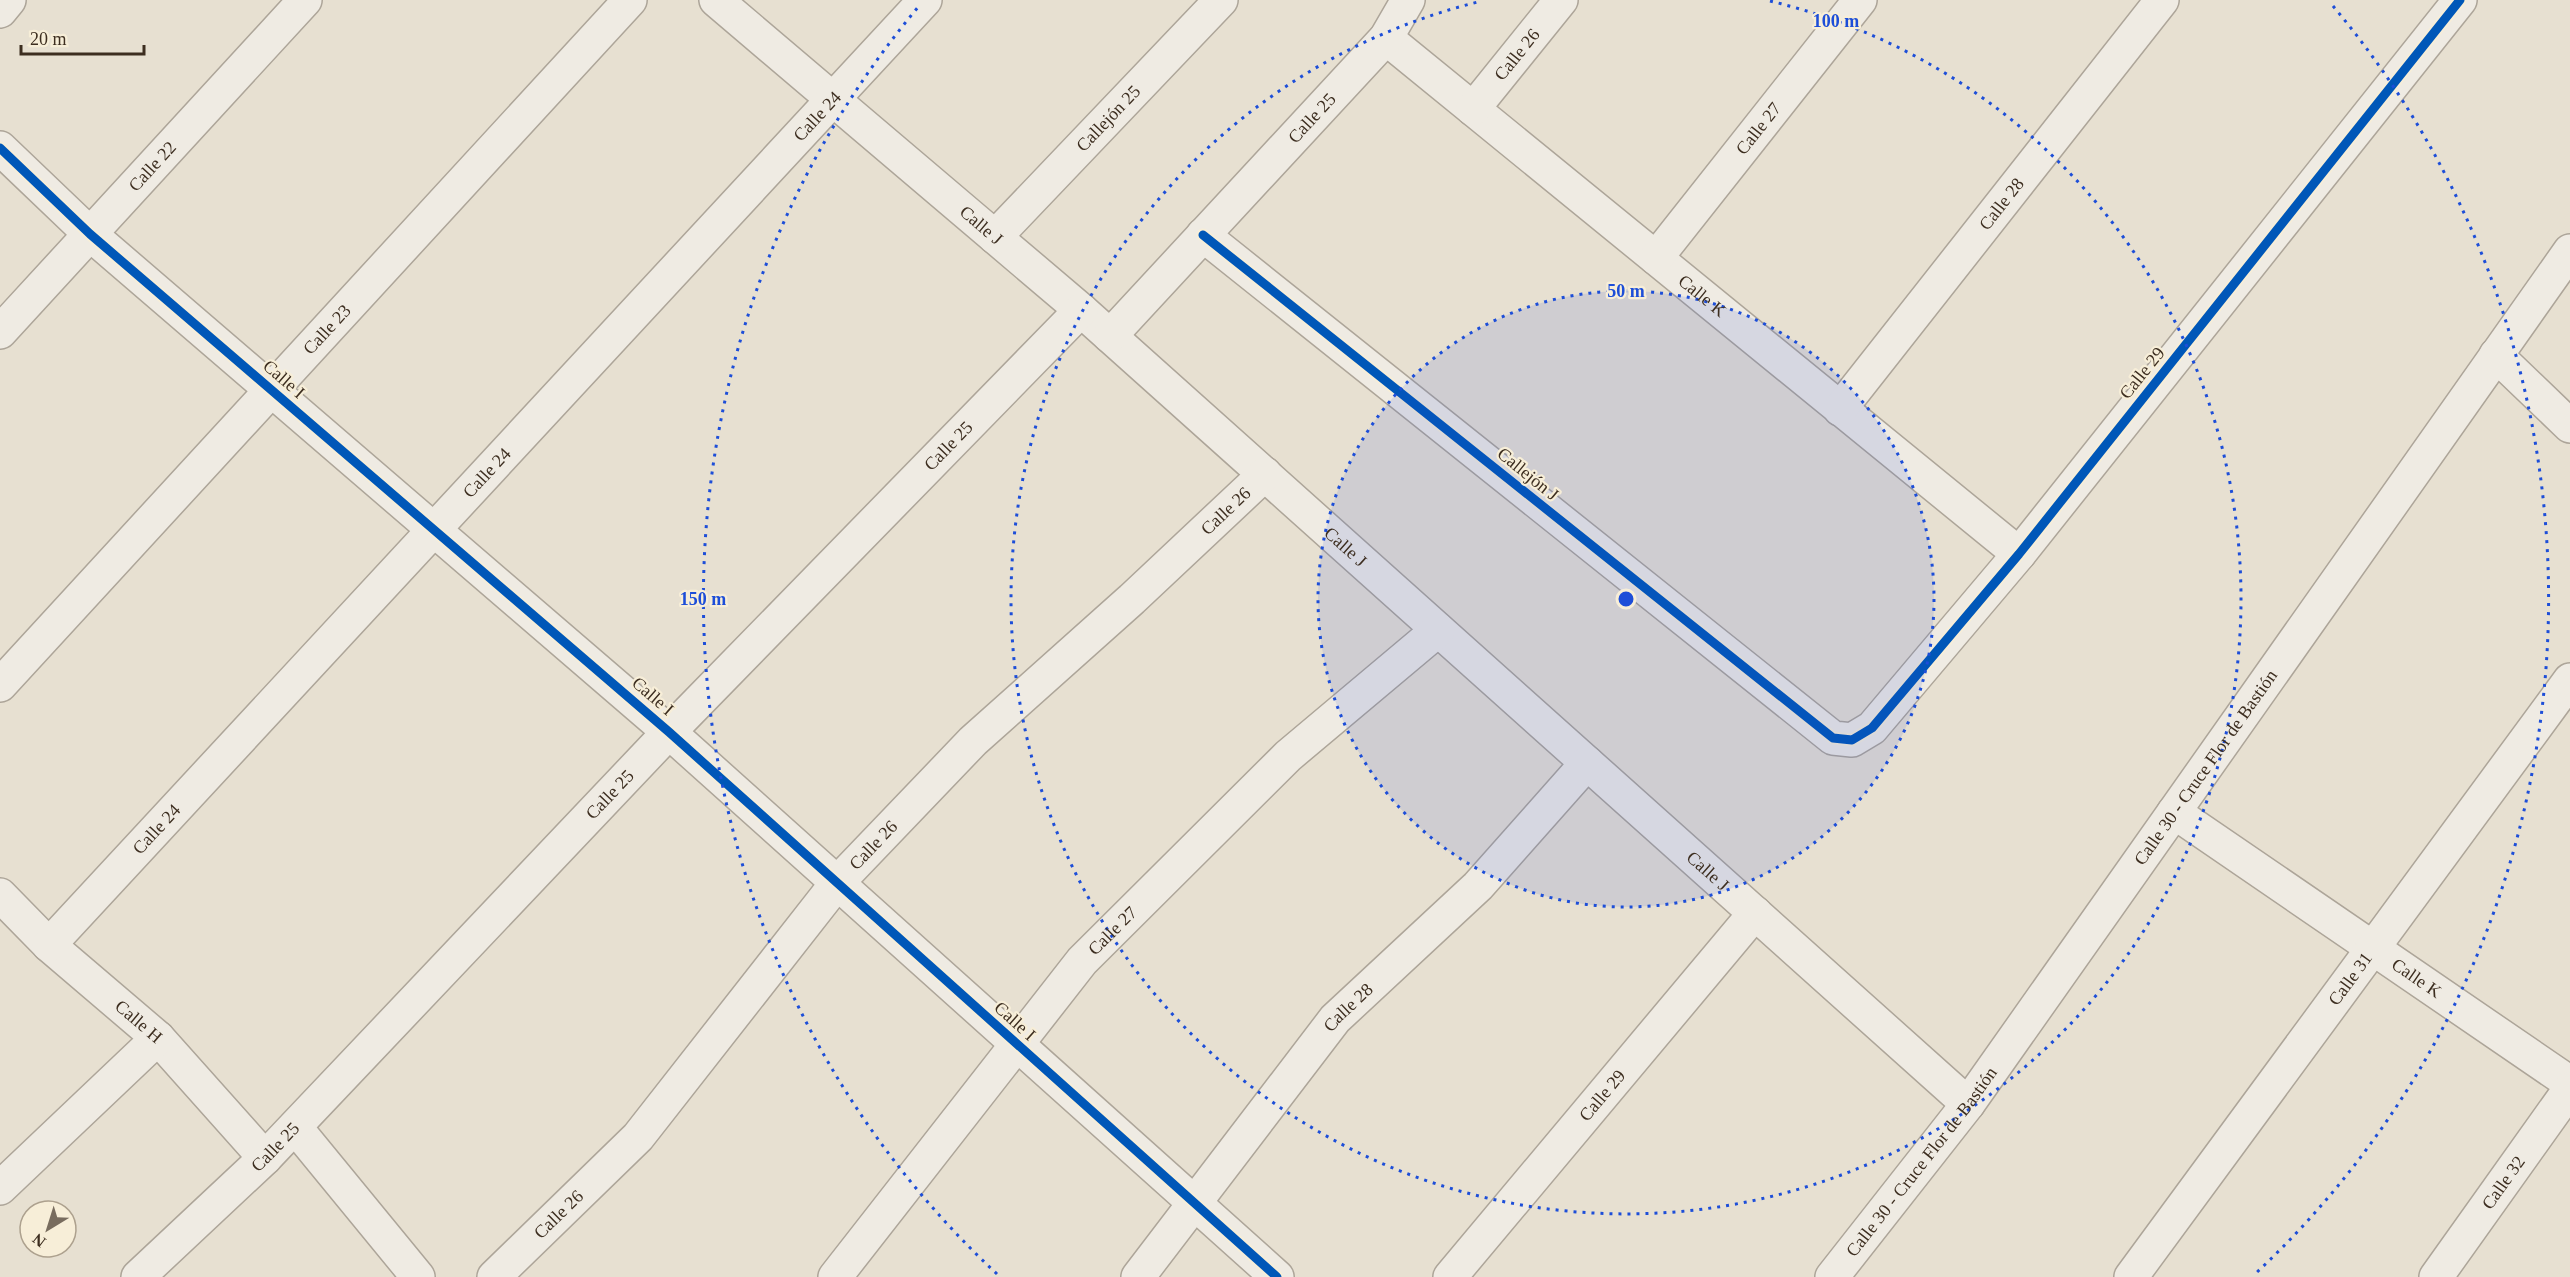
<svg xmlns="http://www.w3.org/2000/svg" width="2570" height="1277" viewBox="0 0 2570 1277" font-family="'Times New Roman',serif">
<style>
.lines{fill:none;stroke-linecap:round;stroke-linejoin:round}
.minor-casing{stroke:#ada599;stroke-width:36}
.minor{stroke:#efebe3;stroke-width:33}
.cycleway-casing{stroke:#f7eed8;stroke-width:13}
.cycleway{stroke:#0057b8;stroke-width:9}
.ring{fill:none;stroke:#1d4ed8;stroke-width:3;stroke-dasharray:3 6}
.labels{text-anchor:middle;dominant-baseline:central;stroke-width:4.5;stroke-linejoin:round;paint-order:stroke}
.street-label{font-size:18px;fill:#3d2e20;stroke:#f7eed8}
.centre{fill:#1d4ed8;stroke:#f7eed8;stroke-width:3}
.ring-label{font-size:18px;text-anchor:middle;font-weight:bold;fill:#1d4ed8;stroke:#f7eed8;stroke-width:4.5;stroke-linejoin:round;paint-order:stroke}
</style>
<rect width="100%" height="100%" fill="#e7e0d1"/>
<g class="lines">
<defs>
<g id="minor">
<path id="s1" d="M716,0L1081,310L1968,1104"/>
<path d="M0,11L9,0"/>
<path id="s2" d="M1386,38L2019,554"/>
<path id="s3" d="M1473,109L1561,0"/>
<path d="M0,148L90,234L669,732L1277,1277"/>
<path d="M1203,235L1833,738L1852,740L1872,728L2019,554L2460,0"/>
<path id="s4" d="M995,237L1221,0"/>
<path id="s5" d="M1656,258L1860,0"/>
<path id="s6" d="M0,332L305,0"/>
<path id="s7" d="M1110,336L1386,38L1408,0"/>
<path d="M2496,355L2570,426"/>
<path id="s8" d="M1840,409L2162,0"/>
<path id="s9" d="M0,685L630,0"/>
<path id="s10" d="M2174,812L2570,1083"/>
<path id="s11" d="M0,895L49,945L158,1038L265,1158"/>
<path id="s12" d="M49,945L925,0"/>
<path d="M295,1127L418,1277"/>
<path d="M0,1188L158,1038"/>
<path id="s13" d="M138,1277L265,1158L669,732L1081,310"/>
<path id="s14" d="M494,1277L638,1137L837,883L973,741L1132,599L1265,474"/>
<path id="s15" d="M835,1277L1082,961L1288,756L1438,630"/>
<path id="s16" d="M1138,1277L1335,1019L1478,886L1587,763"/>
<path id="s17" d="M1450,1277L1755,913"/>
<path id="s18" d="M1832,1277L1968,1104L2570,251"/>
<path id="s19" d="M2131,1277L2570,680"/>
<path id="s20" d="M2436,1277L2570,1089"/>
</g>
</defs>
<!-- minor casing -->
<use href="#minor" class="minor-casing"/>
<!-- minor -->
<use href="#minor" class="minor"/>
<defs>
<path id="cycleway" d="M0,148L90,234L669,732L1277,1277
M1203,235L1833,738L1852,740L1872,728L2019,554L2460,0"/>
</defs>
<!-- cycleway casing -->
<use href="#cycleway" class="cycleway-casing"/>
<!-- cycleway -->
<use href="#cycleway" class="cycleway"/>
</g>
<!-- distance rings -->
<circle cx="1626" cy="599" r="308" fill="#1d4ed8" fill-opacity=".12"/>
<g class="ring">
<circle cx="1626" cy="599" r="308"/>
<path d="M1770 1A615 615 0 1 1 1482 1"/>
<path d="M997 1274A923 923 0 0 1 919 6M2333 6A923 923 0 0 1 2255 1274"/>
</g>
<g class="labels">
<!-- street labels -->
<g class="street-label">
<text stroke="none"><textPath href="#s3" startOffset="70">Calle 26</textPath></text>
<text stroke="none"><textPath href="#s12" startOffset="1130">Calle 24</textPath></text>
<text stroke="none"><textPath href="#s7" startOffset="297">Calle 25</textPath></text>
<text stroke="none"><textPath href="#s4" startOffset="164">Callejón 25</textPath></text>
<text stroke="none"><textPath href="#s5" startOffset="165">Calle 27</textPath></text>
<text stroke="none"><textPath href="#s6" startOffset="225">Calle 22</textPath></text>
<text stroke="none"><textPath href="#s8" startOffset="261">Calle 28</textPath></text>
<text stroke="none"><textPath href="#s1" startOffset="348">Calle J</textPath></text>
<text stroke="none"><textPath href="#s2" startOffset="408">Calle K</textPath></text>
<text stroke="none"><textPath href="#s9" startOffset="483">Calle 23</textPath></text>
<text transform="translate(2142 373) rotate(-51)">Calle 29</text>
<text transform="translate(284 379) rotate(41)">Calle I</text>
<text stroke="none"><textPath href="#s13" startOffset="1161">Calle 25</textPath></text>
<text stroke="none"><textPath href="#s12" startOffset="644">Calle 24</textPath></text>
<text transform="translate(1528 474) rotate(39)">Callejón J</text>
<text stroke="none"><textPath href="#s14" startOffset="1062">Calle 26</textPath></text>
<text stroke="none"><textPath href="#s1" startOffset="834">Calle J</textPath></text>
<text transform="translate(653 696) rotate(41)">Calle I</text>
<text stroke="none"><textPath href="#s18" startOffset="632">Calle 30 - Cruce Flor de Bastión</textPath></text>
<text stroke="none"><textPath href="#s13" startOffset="675">Calle 25</textPath></text>
<text stroke="none"><textPath href="#s12" startOffset="158">Calle 24</textPath></text>
<text stroke="none"><textPath href="#s14" startOffset="576">Calle 26</textPath></text>
<text stroke="none"><textPath href="#s1" startOffset="1320">Calle J</textPath></text>
<text stroke="none"><textPath href="#s15" startOffset="444">Calle 27</textPath></text>
<text stroke="none"><textPath href="#s19" startOffset="370">Calle 31</textPath></text>
<text stroke="none"><textPath href="#s10" startOffset="294">Calle K</textPath></text>
<text stroke="none"><textPath href="#s16" startOffset="342">Calle 28</textPath></text>
<text transform="translate(1015 1021) rotate(42)">Calle I</text>
<text stroke="none"><textPath href="#s11" startOffset="188">Calle H</textPath></text>
<text stroke="none"><textPath href="#s17" startOffset="237">Calle 29</textPath></text>
<text stroke="none"><textPath href="#s13" startOffset="189">Calle 25</textPath></text>
<text stroke="none"><textPath href="#s18" startOffset="146">Calle 30 - Cruce Flor de Bastión</textPath></text>
<text stroke="none"><textPath href="#s20" startOffset="116">Calle 32</textPath></text>
<text stroke="none"><textPath href="#s14" startOffset="90">Calle 26</textPath></text>
</g>
</g>
<circle cx="1626" cy="599" r="9" class="centre"/>
<g class="ring-label">
<text x="1836" y="27">100 m</text>
<text x="1626" y="297">50 m</text>
<text x="703" y="605">150 m</text>
</g>
<!-- north arrow -->
<g transform="translate(48 1229) rotate(218)"><circle r="28" fill="#f7eed8" stroke="#ada18e" stroke-width="1.5"/>
<path d="M0-4.5L10 22L0 15L-10 22Z" fill="#786c5e"/>
<text y="-9" font-size="16" font-weight="bold" text-anchor="middle" fill="#3d2e20">N</text>
</g>
<!-- scale -->
<path d="M21 45v9h123v-9" fill="none" stroke="#3d2e20" stroke-width="3"/>
<text x="30" y="45" font-size="18" fill="#3d2e20" stroke="#f7eed8" stroke-width="4.5" paint-order="stroke">20 m</text>
</svg>
